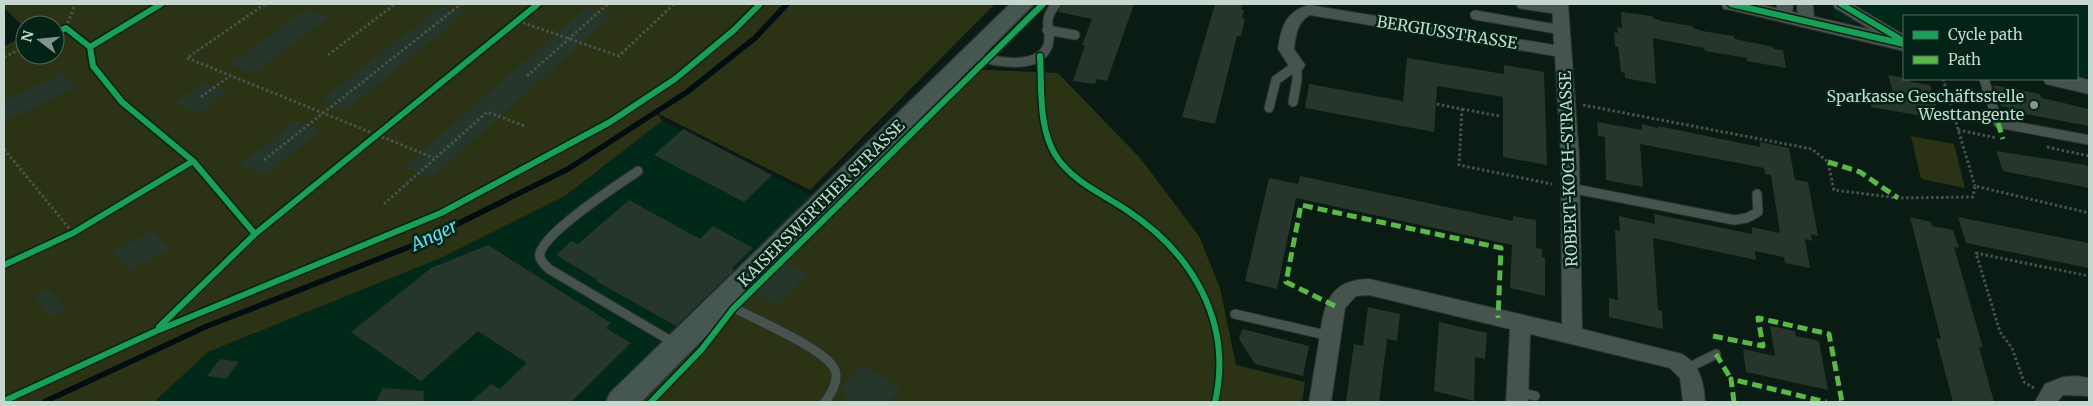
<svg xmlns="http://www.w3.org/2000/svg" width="2093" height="406" viewBox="0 0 2093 406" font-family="Merriweather,serif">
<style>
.built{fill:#012919}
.green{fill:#2c3214}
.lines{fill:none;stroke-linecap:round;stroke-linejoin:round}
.stream{stroke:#010e11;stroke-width:5.5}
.building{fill:#26362a}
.service-casing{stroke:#29342f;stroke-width:11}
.minor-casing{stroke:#29342f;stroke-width:2}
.tertiary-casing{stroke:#29342f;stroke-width:2}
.secondary-casing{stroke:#29342f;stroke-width:3}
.path{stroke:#46524d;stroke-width:3;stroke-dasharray:2.5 2.5;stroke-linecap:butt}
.service{stroke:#47534d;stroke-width:9}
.minor{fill:#47534d;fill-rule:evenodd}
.tertiary{fill:#47534d;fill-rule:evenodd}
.secondary{fill:#465650;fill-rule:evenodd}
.quiet{stroke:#58b947;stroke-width:5;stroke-dasharray:10 5;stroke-linecap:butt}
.cycleway-casing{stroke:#022315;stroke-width:9}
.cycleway{stroke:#1a9f57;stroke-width:6}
.poi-dot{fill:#84958d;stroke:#022315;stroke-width:2}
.labels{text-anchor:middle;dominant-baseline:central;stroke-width:5;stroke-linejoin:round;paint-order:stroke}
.street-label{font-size:16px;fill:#c5d7ce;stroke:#022315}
.poi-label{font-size:16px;fill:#c5d7ce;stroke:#022315;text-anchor:end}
.water-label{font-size:18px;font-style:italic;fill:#65e3f5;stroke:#022315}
</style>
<rect width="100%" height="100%" fill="#0a1b14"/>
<!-- built -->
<path class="built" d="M1832,4H2089V78L2077,75V16H1904V34L1834,18Z
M662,121L811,195L602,402H154L208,352L443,257L565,196Z"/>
<!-- green -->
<path class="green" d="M4,4H995L810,190L657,113L662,121L565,196L443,257L208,352L154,402H4V46L25,36V55H55V25H25V28L4,8Z
M963,69L1058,73L1140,158L1199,236L1220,288L1236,365L1305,382L1302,402H642Z
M1911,136L1954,144L1965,188L1921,179Z"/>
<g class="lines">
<!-- stream -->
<path class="stream" d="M44,402L205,327L419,243L568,169L687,92L755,38L787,4"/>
</g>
<!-- building -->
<path class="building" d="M1062,4H1134L1107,81L1097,79L1095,84L1073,81L1085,45H1082L1092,19L1058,12Z
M1215,4H1243L1241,9L1244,10L1242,18L1245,19L1241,36H1237L1215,124L1182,117Z
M441,6L464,14L346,110L321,100Z
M586,7L612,16L432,178L404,167Z
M306,9L329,17L253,73L230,64Z
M1621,12L1652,16L1653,18L1661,21L1692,26L1693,28L1702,31L1734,36L1735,39L1744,41L1774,47V49L1783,50L1786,68L1747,61V58L1705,51L1704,48L1653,38L1656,84L1625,78V73L1621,72L1618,47L1615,46L1614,32L1618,33L1617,27L1622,28Z
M1407,58L1504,74V65L1544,72L1547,165L1503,157V97L1437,86L1434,132L1305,108L1309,84L1403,101Z
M63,73L76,87L4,122V101Z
M1888,75L1910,79L1911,82L1930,85L1940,119L1871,107L1868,91L1894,96Z
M204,82L228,92L199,113L175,103Z
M1993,85L2040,94L2042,98L2089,109V126L2015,112L2014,109L2001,106Z
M297,120L321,130L266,175L240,164Z
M1597,122L1642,130V124L1658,128V126L1760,147V142L1789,148L1795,180L1808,182L1818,236L1811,234L1812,241L1805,239L1810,268L1785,263L1784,257L1755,251L1756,260L1653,238L1658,310L1662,311L1663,329L1609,317V298L1618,300L1615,230L1620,231L1619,216L1655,224L1654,214L1752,234V227L1780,233L1771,175L1765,174L1764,168L1640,144L1643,187L1606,180L1605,137L1598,136Z
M683,129L772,175L744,202L654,155Z
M1996,151L2086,165L2089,168V188L2003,171Z
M1300,176L1513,221V216L1536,220V248L1542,249V257L1545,258V296L1510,288L1512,245L1296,198L1277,289L1245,281L1269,178L1298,184Z
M629,200L700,239L713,226L753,248L732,268L734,270L676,326L596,281L598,280L556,255L571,241L578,244Z
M1910,217L1931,222L1932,226L1953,230L1959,248L1954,247L1983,348L1979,347L1994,402H1953L1936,338L1941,339Z
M1958,217L2089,243V268L1966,243Z
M152,230L169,249L130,271L113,252Z
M488,245L611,323L606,328L631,343L571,402H471L491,384L500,389L527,363L478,331L421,381L351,332L431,268Z
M785,262L808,274L779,305L755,293Z
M49,289L66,309L52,318L35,297Z
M1368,307L1400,314L1397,341L1387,339L1379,402H1346L1354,344L1363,346Z
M1439,322L1487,333L1485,359L1475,357L1474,401L1434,391Z
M1770,326L1795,331L1796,336L1819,341L1828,390L1746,372L1743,349L1775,356Z
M1242,329L1309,346L1303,376L1255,364L1239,339Z
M220,359L239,362L226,379L207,376Z
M862,365L901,387L888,402H840L848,393L841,389Z
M383,388L424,391L423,402H376Z"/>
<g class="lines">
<defs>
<path id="service" d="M1521,4L1561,10
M1475,15L1562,30
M1047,30L1075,35
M972,55C991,61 1039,72 1048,45C1053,29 1040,24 1056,4
M1984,79L1998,123L2089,140
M1293,102L1297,80V65
M1269,108L1276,80L1297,65
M638,171C618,185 546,231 540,253C538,259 545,265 549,269L676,344
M1570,188L1734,220L1747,218L1758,212L1757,194
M724,303C746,315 827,349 835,370C839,381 831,394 825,402
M1235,314L1330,336
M1688,368L1716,354
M1518,392L1535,396"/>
<path id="minor" d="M1552,4H1568L1579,156L1582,329L1682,354C1700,364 1704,383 1705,402H1683L1680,378L1670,368L1530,334L1528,402H1506L1510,329L1369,295L1356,296L1345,308L1331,402H1309C1312,384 1315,366 1318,348C1324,312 1323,280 1369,279L1562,324L1561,156L1555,56L1310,15C1297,22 1296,35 1294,49L1305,65L1303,69L1297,71L1291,69L1278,49C1281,27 1286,11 1309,5L1554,45Z
M1777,4H1793L1792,16L1790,20L1784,21L1778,20L1776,16Z
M1797,4H1813L1814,21L1812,25L1806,26L1800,25L1798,21Z
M1833,4H1852L1904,35V47L1898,46L1835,8Z
M2076,376L2089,378V396L2063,395L2057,402H2035L2045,384L2063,377Z"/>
<path id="tertiary" d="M1721,4H1758L1904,37V51L1731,10L1724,9Z
M2077,77L2089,80V94L2046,84L2043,79H2077Z"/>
<path id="secondary" d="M1010,4H1034L641,402H606L610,393Z"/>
</defs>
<!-- service casing -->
<use href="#service" class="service-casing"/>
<!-- minor casing -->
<use href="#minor" class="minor-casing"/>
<!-- tertiary casing -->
<use href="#tertiary" class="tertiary-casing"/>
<!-- secondary casing -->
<use href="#secondary" class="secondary-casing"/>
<!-- path -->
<path class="path" d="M265,4L187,58L434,158
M518,21L619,56L674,4
M66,28L75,4
M55,33L66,28L90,47L93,66L122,102L193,161L255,234L154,332
M90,47L161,4
M328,55L395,4
M4,57L25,47
M527,76L608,4
M1943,79L1975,186
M201,97L230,76
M1437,104L1462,109L1459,165L1552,184
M1583,105L1812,149L1828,162L1834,190L1898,198L1973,197L1975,186L2089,213
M1462,109L1499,116
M1958,130L1997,138
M2047,147L2089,156
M4,149L73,233
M264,160L461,4
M384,204L487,112L525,126
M255,234L538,4
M4,265L73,233L193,161
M2034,388L2024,382L2012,348L2000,332L1976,253L2089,276"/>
<!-- service -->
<use href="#service" class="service"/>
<!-- minor -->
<use href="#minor" class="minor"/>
<!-- tertiary -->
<use href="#tertiary" class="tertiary"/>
<!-- secondary -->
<use href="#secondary" class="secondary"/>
<!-- quiet -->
<path class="quiet" d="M1998,123L2003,139
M1828,162L1860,172L1898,198
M1335,306L1286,282L1301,205L1501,248L1498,318
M1713,336L1763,346L1758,318L1829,334L1842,402
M1716,354L1731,379
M1734,402L1731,379L1826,402"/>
<defs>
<path id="cycleway" d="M1731,4L1904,44
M1841,4L1900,39
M55,33L66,28L90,47L93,66L122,102L193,161L255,234L159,327
M90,47L161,4
M1040,56C1042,88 1038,128 1056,156C1073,182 1103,194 1128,211C1193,254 1233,323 1215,402
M255,234L538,4
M4,265L73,233L193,161
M4,401L154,332L441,213L610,122L675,79L734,30L760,4
M651,402L702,349L733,309L1043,4"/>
</defs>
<!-- cycleway casing -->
<use href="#cycleway" class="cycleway-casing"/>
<!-- cycleway -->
<use href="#cycleway" class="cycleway"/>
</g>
<!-- markers -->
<circle class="poi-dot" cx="2034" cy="105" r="5"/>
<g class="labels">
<!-- street labels -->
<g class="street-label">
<text transform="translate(1447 32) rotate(9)">BERGIUSSTRASSE</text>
<text transform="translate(1568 169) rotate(-92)">ROBERT-KOCH-STRASSE</text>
<text transform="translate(821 203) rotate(-45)">KAISERSWERTHER STRASSE</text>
</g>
<!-- poi labels -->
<g class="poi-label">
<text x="2024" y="96">Sparkasse Geschäftsstelle<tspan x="2024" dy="18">Westtangente</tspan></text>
</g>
<!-- water labels -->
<g class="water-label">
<text transform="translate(434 235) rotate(-25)">Anger</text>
</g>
</g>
<!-- border -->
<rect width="2093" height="406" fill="none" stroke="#c5d7ce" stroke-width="10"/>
<!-- legend -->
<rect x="1903" y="15" width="175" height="65" fill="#022315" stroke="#506b5f"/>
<rect x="1913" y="31" width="25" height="8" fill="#1a9f57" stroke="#506b5f"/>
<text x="1948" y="40" font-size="15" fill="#c5d7ce">Cycle path</text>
<rect x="1913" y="56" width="25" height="8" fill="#58b947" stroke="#506b5f"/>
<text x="1948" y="65" font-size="15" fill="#c5d7ce">Path</text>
<!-- north arrow -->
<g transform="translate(40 40) rotate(286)"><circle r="24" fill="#022315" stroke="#506b5f"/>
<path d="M0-4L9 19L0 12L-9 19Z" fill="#84958d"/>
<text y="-8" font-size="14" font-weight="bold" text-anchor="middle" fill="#c5d7ce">N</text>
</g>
</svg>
